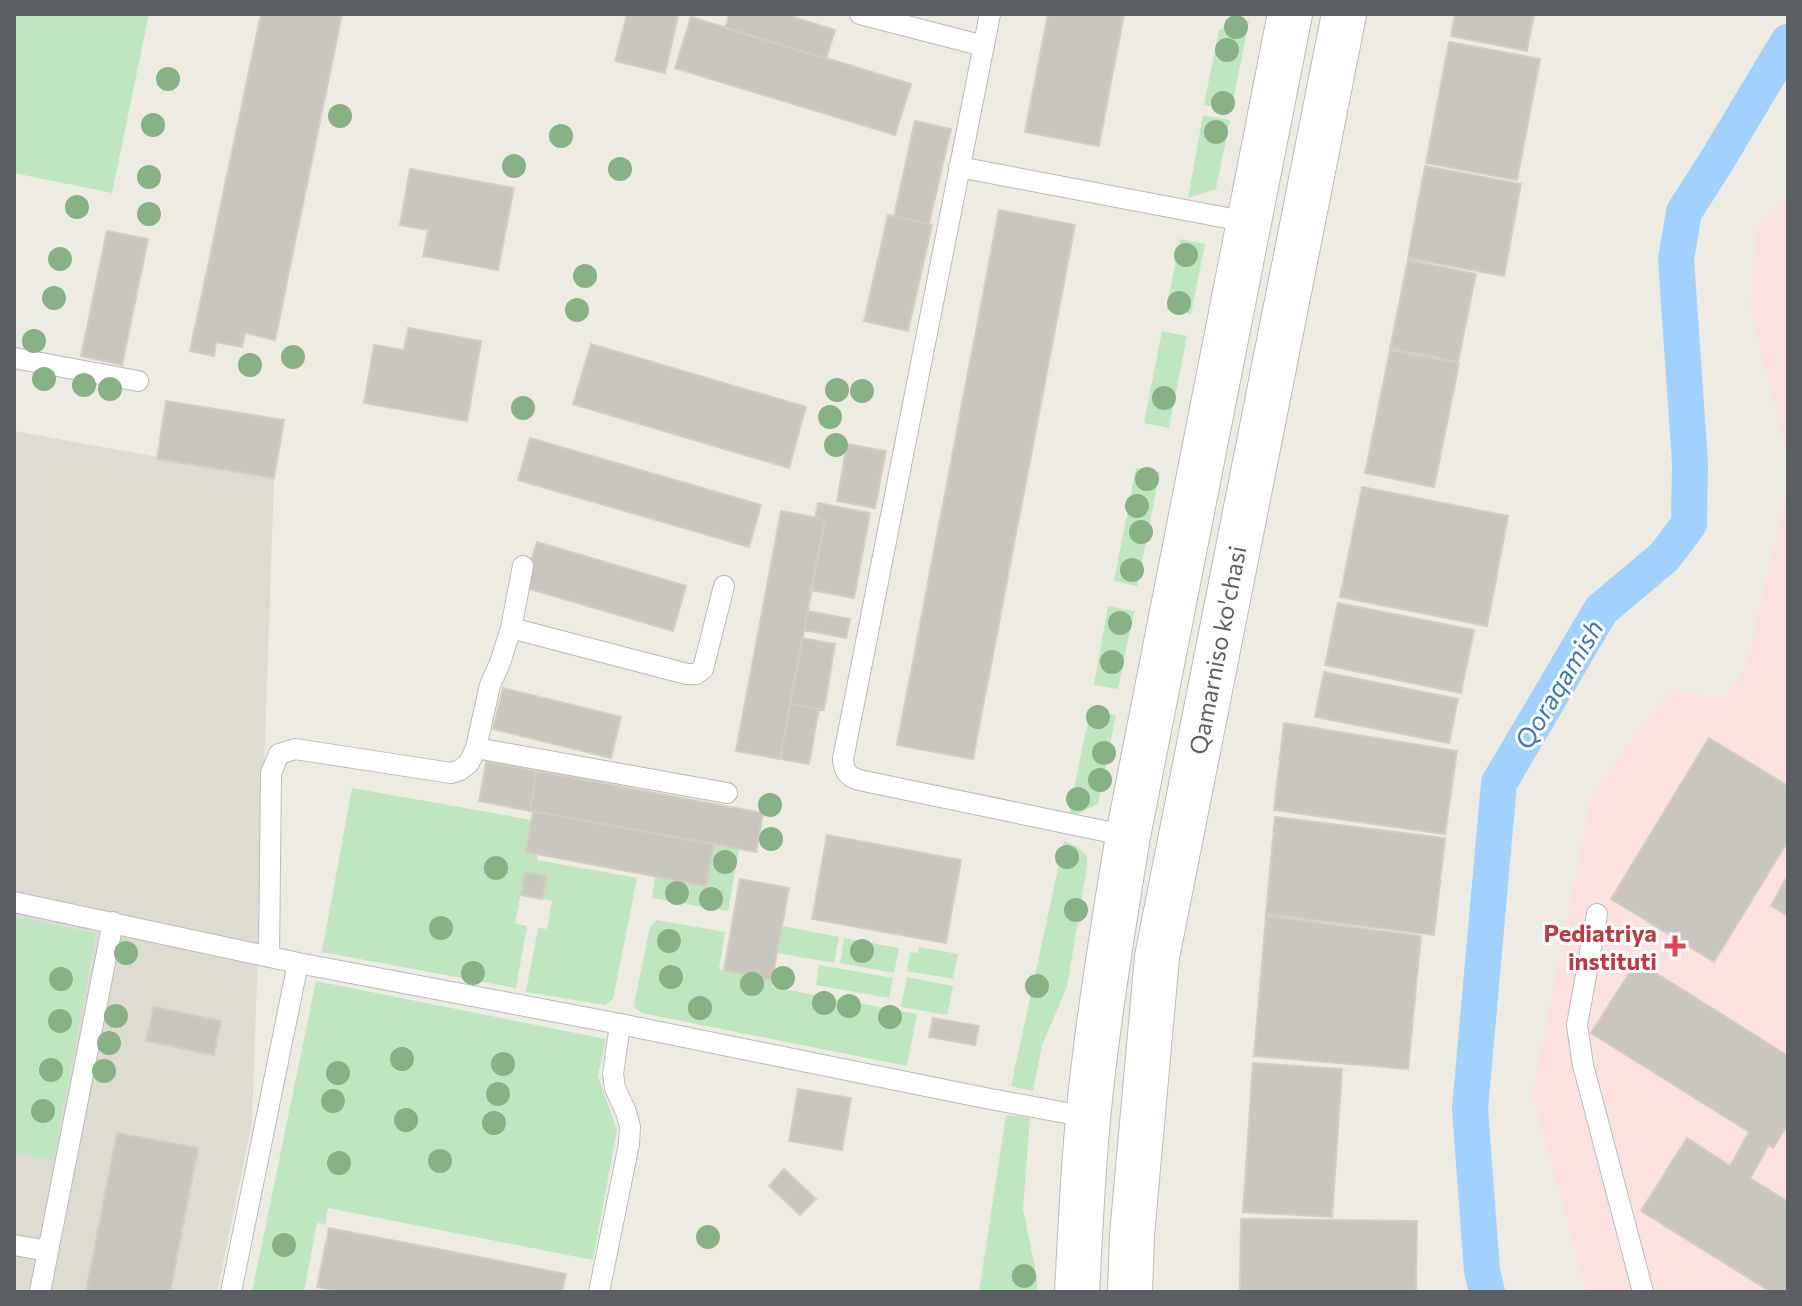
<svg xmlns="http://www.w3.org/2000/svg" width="1802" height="1306" viewBox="0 0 1802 1306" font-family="Commissioner,sans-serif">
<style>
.education{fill:#dedbd0}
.medical{fill:#fce2de}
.green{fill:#bee6c0}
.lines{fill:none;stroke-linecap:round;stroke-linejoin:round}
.canal{stroke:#a1d1ff;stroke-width:36}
.building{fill:#c9c6bf;stroke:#d3cec1;stroke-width:2}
.lane-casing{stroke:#b8babf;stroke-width:22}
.secondary-casing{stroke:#b8bbc1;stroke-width:46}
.lane{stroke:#fff;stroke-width:20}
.secondary{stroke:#fff;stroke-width:44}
.tree{fill:#87b286}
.health-dot{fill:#e0444e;stroke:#fff;stroke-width:3}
.labels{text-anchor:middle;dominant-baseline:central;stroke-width:6;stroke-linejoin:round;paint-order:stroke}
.street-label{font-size:24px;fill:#5b5e63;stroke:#fff}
.health-label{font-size:24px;font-weight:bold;fill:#be3a42;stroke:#fff;text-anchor:end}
.water-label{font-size:26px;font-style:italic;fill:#3f75bc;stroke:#fff}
</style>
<rect width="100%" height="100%" fill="#eeece2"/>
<!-- education -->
<path class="education" d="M14,431L274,478L252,1123L217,1292H14Z"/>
<!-- medical -->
<path class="medical" d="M1788,195V460L1750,308L1757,231Z
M1788,489V1292H1587L1533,1095L1591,797L1671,689L1725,699L1746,667Z"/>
<!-- green -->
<path class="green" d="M14,14H149L112,193L14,173Z
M1237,20L1249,21L1231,110L1204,105L1219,30Z
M1203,115L1230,120L1216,189L1188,198Z
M1180,239L1205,244L1191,314L1166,310Z
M1162,331L1187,336L1169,428L1144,423Z
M1136,468L1160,472L1137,586L1114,581Z
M1108,606L1134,611L1118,689L1094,685Z
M1090,710L1116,715L1098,804L1068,818Z
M352,788L532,820L526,852L537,854V860L637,878L613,999L605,1005L526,992L538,928L547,929L552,901L542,899L546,876L525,872L515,923L527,926L516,988L322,952Z
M1064,841L1076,846L1087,856V866L1067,987L1042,1045L1033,1091L1011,1086Z
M714,844L739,849L728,911L652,898L655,876Z
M14,916L96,934L53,1160L14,1152Z
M656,920L725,932L719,969L772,980V987L917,1014L907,1066L642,1013L636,1009L634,1004L650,927Z
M782,926L839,937L834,963L777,953Z
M844,938L899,948L894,973L840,963Z
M919,947L958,954L953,979L907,971L910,952L918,953Z
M819,965L893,978L889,998L816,985Z
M907,977L953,986L947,1015L901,1007Z
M316,981L606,1039L598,1076L617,1130L593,1260L328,1208L325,1224L317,1223L304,1292H252Z
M1006,1115L1030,1118L1023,1209L1037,1278V1292H979Z"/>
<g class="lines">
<!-- canal -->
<path class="canal" d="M1487,1292L1482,1271L1470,1109L1499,783L1601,610L1664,557L1689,524L1690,463L1676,259L1684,212L1716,162L1788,42"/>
</g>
<!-- building -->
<path class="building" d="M261,14H342L275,340L245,333L242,347L216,342L214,356L190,351Z
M627,14H669L678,16L665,73L615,61Z
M729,14H783L835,30L826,59L725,28Z
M1048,14H1124L1099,146L1025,132Z
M1455,14H1534L1527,51L1451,36Z
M691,17L911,84L895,135L675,68Z
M1449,42L1540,59L1517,180L1426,163Z
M915,121L951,129L929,224L894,216Z
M1425,166L1521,184L1504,276L1408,258Z
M410,169L514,188L498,270L423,256L428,230L400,225Z
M999,210L1075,225L973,759L897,745Z
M888,215L932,225L908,331L864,321Z
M107,231L148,239L122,365L81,356Z
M1408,260L1476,274L1458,362L1390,348Z
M408,328L481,341L467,421L364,403L374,345L404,350Z
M591,344L806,407L789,468L573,404Z
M1390,350L1459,363L1434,487L1365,473Z
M166,401L284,420L274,478L157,459Z
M530,438L761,505L749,547L518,480Z
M847,444L886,451L875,508L837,501Z
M1362,487L1508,516L1487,626L1340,597Z
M818,503L870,513L854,598L811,590L825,519L815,518Z
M781,511L825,519L780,759L736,751Z
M537,542L686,586L673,631L523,587Z
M1338,603L1474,630L1461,693L1325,665Z
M808,611L850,619L846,638L804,630Z
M802,638L835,644L824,710L790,704Z
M1324,672L1458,699L1449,743L1315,717Z
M503,688L621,717L611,758L493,729Z
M790,704L819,709L809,764L780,759Z
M1284,723L1457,751L1445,834L1274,810Z
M1709,738L1788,786V841L1714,962L1611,899Z
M486,762L537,771L530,811L479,801Z
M537,771L763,813L756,852L530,811Z
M533,811L714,844L706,886L526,852Z
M1275,817L1445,838L1434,935L1266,914Z
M827,835L961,860L946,943L812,919Z
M525,872L547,876L542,899L521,895Z
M1788,875V916L1771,906Z
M740,879L789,888L772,980L724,970Z
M1266,916L1421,936L1408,1069L1254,1056Z
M1637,961L1788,1056V1124L1773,1148L1769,1145L1750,1178L1788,1202V1292H1771L1641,1211L1687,1138L1730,1166L1749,1132L1591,1033Z
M154,1007L221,1021L214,1055L146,1041Z
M933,1018L979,1026L975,1045L929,1037Z
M1253,1063L1342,1069L1332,1217L1243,1212Z
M798,1089L851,1098L842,1150L789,1141Z
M117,1133L198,1148L170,1292H86Z
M784,1169L816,1199L800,1215L769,1186Z
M1241,1219L1417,1221L1416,1292H1240Z
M329,1228L566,1274L562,1292H342L317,1287Z"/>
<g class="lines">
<defs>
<path id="lane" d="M860,14L984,46
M990,14L843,759C844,771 847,776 859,780L1128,836
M959,167L1248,222
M14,358L138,381
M511,628L687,674H696L703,669L724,586
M476,748L727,793
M14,902L298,963L231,1292
M1597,914L1577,1025L1583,1065L1643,1292
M269,957L271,773L279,754L295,749L451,773L460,770L469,763L476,748L490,685L500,663L511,628L523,566
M298,963L620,1024L985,1098L1088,1117
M14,1245L48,1251
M40,1292L113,922
M599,1292L629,1144L630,1127L626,1112L615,1088L613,1074L620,1024"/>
<path id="secondary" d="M1077,1292C1081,1219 1084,1145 1093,1072C1102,993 1115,915 1128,836L1290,14
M1130,1292L1132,1235L1157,957L1344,14"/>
</defs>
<!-- lane casing -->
<use href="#lane" class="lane-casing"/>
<!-- secondary casing -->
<use href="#secondary" class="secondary-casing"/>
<!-- lane -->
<use href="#lane" class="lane"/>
<!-- secondary -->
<use href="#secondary" class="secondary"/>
</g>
<!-- trees -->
<g class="tree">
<circle cx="1236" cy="27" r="12"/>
<circle cx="1227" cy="50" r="12"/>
<circle cx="168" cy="79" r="12"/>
<circle cx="1223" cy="103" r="12"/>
<circle cx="340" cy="116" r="12"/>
<circle cx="153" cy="125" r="12"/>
<circle cx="1216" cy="132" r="12"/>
<circle cx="561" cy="136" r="12"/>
<circle cx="514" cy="166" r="12"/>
<circle cx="620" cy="169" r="12"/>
<circle cx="149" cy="177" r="12"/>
<circle cx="77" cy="207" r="12"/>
<circle cx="149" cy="214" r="12"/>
<circle cx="1186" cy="255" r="12"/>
<circle cx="60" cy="259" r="12"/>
<circle cx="585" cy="276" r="12"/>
<circle cx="54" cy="298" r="12"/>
<circle cx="1179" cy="303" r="12"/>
<circle cx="577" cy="310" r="12"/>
<circle cx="34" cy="341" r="12"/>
<circle cx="293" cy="357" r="12"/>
<circle cx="250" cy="365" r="12"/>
<circle cx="44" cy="379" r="12"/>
<circle cx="84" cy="385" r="12"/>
<circle cx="110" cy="389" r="12"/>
<circle cx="837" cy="390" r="12"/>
<circle cx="862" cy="391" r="12"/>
<circle cx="1164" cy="398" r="12"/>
<circle cx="523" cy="408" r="12"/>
<circle cx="830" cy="417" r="12"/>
<circle cx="836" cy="445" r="12"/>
<circle cx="1147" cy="479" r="12"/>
<circle cx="1137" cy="506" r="12"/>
<circle cx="1141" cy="532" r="12"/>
<circle cx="1132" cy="570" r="12"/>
<circle cx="1120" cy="623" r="12"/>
<circle cx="1112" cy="662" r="12"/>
<circle cx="1098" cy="717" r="12"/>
<circle cx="1104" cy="753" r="12"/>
<circle cx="1100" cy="780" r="12"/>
<circle cx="1078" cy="799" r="12"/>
<circle cx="770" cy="805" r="12"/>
<circle cx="771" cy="839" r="12"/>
<circle cx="1067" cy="857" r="12"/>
<circle cx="725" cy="862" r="12"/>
<circle cx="496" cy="868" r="12"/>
<circle cx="677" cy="893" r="12"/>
<circle cx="711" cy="899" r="12"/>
<circle cx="1076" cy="910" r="12"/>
<circle cx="441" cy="928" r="12"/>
<circle cx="669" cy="941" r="12"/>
<circle cx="862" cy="951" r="12"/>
<circle cx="126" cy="953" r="12"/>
<circle cx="473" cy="973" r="12"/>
<circle cx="671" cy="977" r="12"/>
<circle cx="783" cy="978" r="12"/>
<circle cx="61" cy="979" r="12"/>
<circle cx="752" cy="984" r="12"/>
<circle cx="1037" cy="986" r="12"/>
<circle cx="824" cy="1003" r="12"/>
<circle cx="849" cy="1006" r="12"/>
<circle cx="700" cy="1008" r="12"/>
<circle cx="116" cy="1016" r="12"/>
<circle cx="890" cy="1017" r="12"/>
<circle cx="60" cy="1021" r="12"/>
<circle cx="109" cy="1043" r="12"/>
<circle cx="402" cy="1059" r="12"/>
<circle cx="503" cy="1064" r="12"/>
<circle cx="51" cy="1070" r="12"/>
<circle cx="104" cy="1071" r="12"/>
<circle cx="338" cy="1073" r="12"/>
<circle cx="498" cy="1094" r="12"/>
<circle cx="333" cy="1101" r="12"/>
<circle cx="43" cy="1111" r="12"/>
<circle cx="406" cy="1120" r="12"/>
<circle cx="494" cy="1123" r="12"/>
<circle cx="440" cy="1161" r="12"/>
<circle cx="339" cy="1163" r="12"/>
<circle cx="708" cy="1237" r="12"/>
<circle cx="284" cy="1245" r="12"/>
<circle cx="1024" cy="1276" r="12"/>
</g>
<!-- markers -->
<path class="health-dot" d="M1671 934h8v8h8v8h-8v8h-8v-8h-8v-8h8z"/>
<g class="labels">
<!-- street labels -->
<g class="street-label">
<text transform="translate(1217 650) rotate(-79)">Qamarniso ko'chasi</text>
</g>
<!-- health labels -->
<g class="health-label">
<text x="1657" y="932">Pediatriya<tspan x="1657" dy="28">instituti</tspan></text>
</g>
<!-- water labels -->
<g class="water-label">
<text transform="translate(1558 684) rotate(-59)">Qoraqamish</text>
</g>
</g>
<!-- border -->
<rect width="1802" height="1306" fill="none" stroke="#5b5e63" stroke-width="32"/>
</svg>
